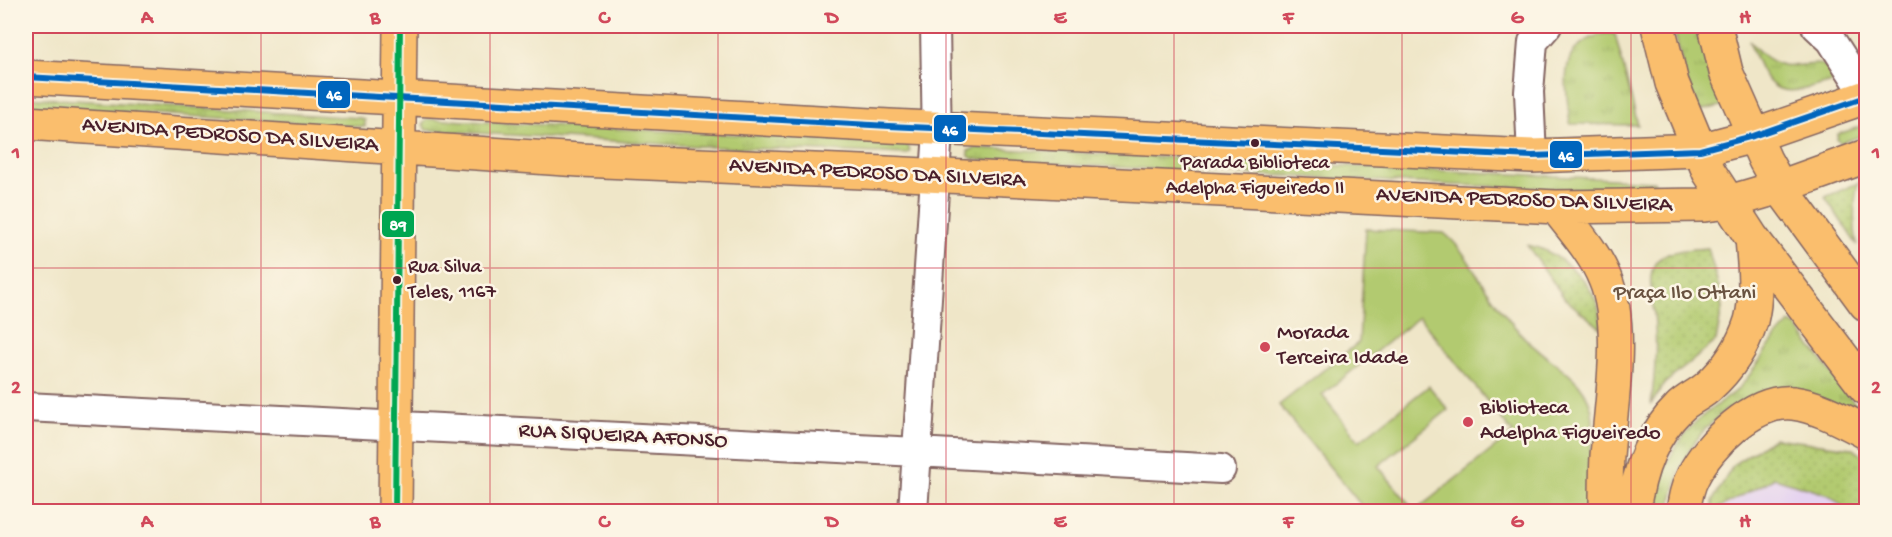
<svg xmlns="http://www.w3.org/2000/svg" width="1892" height="537" viewBox="0 0 1892 537" font-family="'Gochi Hand',sans-serif">
<style>
.built{fill:#e5d3f0}
.grass{fill:url(#grass-tufts);stroke:#7e744e;stroke-width:1.5}
.park{fill:url(#park-dots);stroke:#7e744e;stroke-width:1.5}
.garden{fill:#b2ca70;stroke:#7e744e;stroke-width:1.5}
.lines{fill:none;stroke-linecap:round;stroke-linejoin:round}
.minor-casing{stroke:#846562;stroke-width:32}
.major-casing{stroke:#846562;stroke-width:36}
.minor{stroke:#fff;stroke-width:28}
.major{stroke:#fabe6d;stroke-width:33}
.bus-1-casing{stroke:#fcf5e5;stroke-width:10}
.bus-2-casing{stroke:#fcf5e5;stroke-width:10}
.bus-1{stroke:#0065bd;stroke-width:6}
.bus-2{stroke:#00a651;stroke-width:6}
.grid{fill:none;stroke:#d1495b;stroke-width:1.5;stroke-opacity:0.55}
.bus-dot{fill:#4a1f2b;stroke:#fcf5e5;stroke-width:2}
.poi-dot{fill:#d1495b;stroke:#fcf5e5;stroke-width:2}
.labels{text-anchor:middle;dominant-baseline:central;stroke-width:5;stroke-linejoin:round;paint-order:stroke}
.bus-label{font-size:20px;fill:#4a1f2b;stroke:#fcf5e5}
.street-label{font-size:22px;fill:#4a1f2b;stroke:#fcf5e5}
.park-label{font-size:22px;fill:#695240;stroke:#fcf5e5}
.poi-label{font-size:22px;fill:#4a1f2b;stroke:#fcf5e5;text-anchor:start}
.line-badge{stroke:#fcf5e5;stroke-width:2}
.badge-label{font-size:16px;text-anchor:middle;font-weight:bold;fill:#fff}
.neatline{fill:none;stroke:#d1495b;stroke-width:2}
.grid-label{font-size:20px;text-anchor:middle;font-weight:bold;fill:#d1495b}
</style>
<defs>
<pattern id="grass-tufts" width="24" height="20" patternUnits="userSpaceOnUse" patternTransform="scale(1.5)"><rect width="24" height="20" fill="#b2ca70"/><path d="M3 7l-1-3M5 7V3M7 7l1-3M15 17l-1-3M17 17v-4M19 17l1-3" fill="none" stroke="#9bad61"/></pattern>
<pattern id="park-dots" width="8" height="8" patternUnits="userSpaceOnUse" patternTransform="scale(1.5)"><rect width="8" height="8" fill="#b2ca70"/><path d="M2 2h.1M6 6h.1" fill="none" stroke="#9bad61" stroke-width="1.8" stroke-linecap="round"/></pattern>
</defs>
<rect width="100%" height="100%" fill="#fcf5e5"/>
<filter id="ink" filterUnits="userSpaceOnUse"><feTurbulence type="fractalNoise" baseFrequency=".0167" numOctaves="2"/><feDisplacementMap in="SourceGraphic" scale="12" xChannelSelector="R" yChannelSelector="G"/><feConvolveMatrix kernelMatrix="1 2 1 2 8 2 1 2 1" color-interpolation-filters="sRGB"/></filter>
<filter id="wash" filterUnits="userSpaceOnUse"><feTurbulence type="fractalNoise" baseFrequency=".008" numOctaves="4" result="noise"/><feDisplacementMap in="SourceGraphic" scale="24" xChannelSelector="R" yChannelSelector="G"/><feGaussianBlur stdDeviation="1.35" result="paint"/><feColorMatrix in="noise" values="0 0 0 0 0 0 0 0 0 0 0 0 0 0 0 0 0 1.4 0 .05"/><feComposite in="paint" operator="in"/></filter>
<g filter="url(#wash)">
<rect width="100%" height="100%" fill="#efe6c8"/>
<!-- built -->
<path class="built" d="M1775,478L1829,495L1848,511L1715,512Z"/>
<!-- grass -->
<path class="grass" d="M1673,26H1701L1726,105L1699,111L1686,80Z
M1607,33L1615,34L1638,125L1570,124C1566,82 1555,44 1607,33Z
M1749,41C1758,50 1766,60 1779,64C1793,70 1819,59 1829,68C1832,71 1834,77 1836,81C1779,97 1770,99 1749,41Z
M26,97L361,118L365,120V127L26,106Z
M427,119L907,143L910,151L907,154L714,147L426,130L423,124Z
M1866,125V134L1841,143L1837,140L1838,134Z
M976,148L1654,181L1657,187L1655,192L1455,185L981,160L973,159L969,156L968,151Z
M1790,323L1796,326L1866,419L1750,401L1726,410L1704,430L1689,450L1680,470L1669,511L1654,512C1657,474 1677,436 1706,413C1717,404 1730,398 1739,388C1758,368 1769,340 1790,323Z"/>
<!-- park -->
<path class="park" d="M1858,183C1853,205 1853,223 1857,245L1825,197Z
M1527,245C1554,249 1586,276 1596,301C1600,309 1600,320 1602,329L1565,299Z
M1708,248L1719,288L1722,308L1716,341L1664,384L1651,405C1654,379 1657,354 1655,327C1655,310 1649,293 1651,276C1652,268 1655,261 1662,257C1674,249 1694,249 1708,248Z
M1774,438L1851,448L1866,457V511H1848L1829,495L1775,478L1713,511V500L1734,464Z"/>
<!-- garden -->
<path class="garden" d="M1366,229L1444,233C1462,247 1473,269 1485,287C1498,306 1512,326 1528,341C1554,367 1589,377 1593,419L1587,511H1415L1513,433L1419,317L1322,395L1359,441L1429,386L1448,410L1378,466L1415,511H1366L1279,405L1359,342Z"/>
</g>
<g filter="url(#ink)">
<g class="lines">
<defs>
<path id="minor" d="M1816,26L1831,40L1866,95
M1532,156L1529,92L1533,42L1547,26
M26,407L917,452L1221,469
M913,512L937,146L935,26"/>
<path id="major" d="M1658,26L1672,83L1709,172L1752,238L1866,388
M1715,26L1726,72L1765,160L1780,187L1866,304
M26,77L889,126L1532,156L1700,150L1753,136L1866,97
M26,123L580,160L886,173L1556,207L1703,205L1729,202L1780,187L1866,156
M1556,207C1573,229 1595,253 1605,279C1625,326 1611,405 1607,456C1606,475 1606,493 1606,512
M395,512L400,26
M1633,512C1638,473 1650,436 1679,408C1687,399 1700,395 1709,386C1728,369 1743,346 1751,321C1758,294 1754,265 1752,238
M1683,512C1685,499 1687,487 1693,476C1709,444 1754,399 1793,403C1818,406 1844,421 1866,432"/>
</defs>
<!-- minor casing -->
<use href="#minor" class="minor-casing"/>
<!-- major casing -->
<use href="#major" class="major-casing"/>
<!-- minor -->
<use href="#minor" class="minor"/>
<!-- major -->
<use href="#major" class="major"/>
<defs>
<path id="bus-1" d="M26,77L889,126L1532,156L1700,150L1753,136L1866,97"/>
<path id="bus-2" d="M395,512L400,26"/>
</defs>
<!-- bus-1 casing -->
<use href="#bus-1" class="bus-1-casing"/>
<!-- bus-2 casing -->
<use href="#bus-2" class="bus-2-casing"/>
<!-- bus-1 -->
<use href="#bus-1" class="bus-1"/>
<!-- bus-2 -->
<use href="#bus-2" class="bus-2"/>
</g>
</g>
<!-- grid -->
<path class="grid" d="M261,26V512M490,26V512M718,26V512M946,26V512M1174,26V512M1402,26V512M1631,26V512M26,268H1866"/>
<!-- markers -->
<g class="bus-dot">
<circle cx="1255" cy="143" r="5"/>
<circle cx="397" cy="280" r="5"/>
</g>
<g class="poi-dot">
<circle cx="1265" cy="347" r="6"/>
<circle cx="1468" cy="422" r="6"/>
</g>
<g class="labels">
<!-- bus labels -->
<g class="bus-label">
<text x="1255" y="164">Parada Biblioteca<tspan x="1255" dy="25">Adelpha Figueiredo II</tspan></text>
<text x="408" y="268" text-anchor="start">Rua Silva<tspan x="408" dy="25">Teles, 1167</tspan></text>
</g>
<!-- street labels -->
<g class="street-label">
<text transform="translate(230 136) rotate(4)">AVENIDA PEDROSO DA SILVEIRA</text>
<text transform="translate(877 174) rotate(3)">AVENIDA PEDROSO DA SILVEIRA</text>
<text transform="translate(1524 201) rotate(2)">AVENIDA PEDROSO DA SILVEIRA</text>
<text transform="translate(623 437) rotate(3)">RUA SIQUEIRA AFONSO</text>
</g>
<!-- park labels -->
<g class="park-label">
<text x="1685" y="294">Praça Ilo Ottani</text>
</g>
<!-- poi labels -->
<g class="poi-label">
<text x="1277" y="334">Morada<tspan x="1277" dy="25">Terceira Idade</tspan></text>
<text x="1480" y="409">Biblioteca<tspan x="1480" dy="25">Adelpha Figueiredo</tspan></text>
</g>
</g>
<g class="line-badge">
<rect x="317" y="80" width="34" height="29" rx="6" fill="#0065bd"/>
<rect x="933" y="114" width="34" height="29" rx="6" fill="#0065bd"/>
<rect x="1549" y="140" width="34" height="29" rx="6" fill="#0065bd"/>
<rect x="381" y="210" width="34" height="28" rx="6" fill="#00a651"/>
</g>
<g class="badge-label">
<text x="334" y="100">46</text>
<text x="950" y="135">46</text>
<text x="1566" y="161">46</text>
<text x="398" y="230">89</text>
</g>
<!-- margin -->
<rect width="1892" height="537" fill="none" stroke="#fcf5e5" stroke-width="66"/>
<rect x="33" y="33" width="1826" height="471" class="neatline"/>
<g class="grid-label">
<text x="147" y="23">A</text>
<text x="375" y="23">B</text>
<text x="604" y="23">C</text>
<text x="832" y="23">D</text>
<text x="1060" y="23">E</text>
<text x="1288" y="23">F</text>
<text x="1517" y="23">G</text>
<text x="1745" y="23">H</text>
<text x="16" y="158">1</text>
<text x="1876" y="158">1</text>
<text x="16" y="393">2</text>
<text x="1876" y="393">2</text>
<text x="147" y="527">A</text>
<text x="375" y="527">B</text>
<text x="604" y="527">C</text>
<text x="832" y="527">D</text>
<text x="1060" y="527">E</text>
<text x="1288" y="527">F</text>
<text x="1517" y="527">G</text>
<text x="1745" y="527">H</text>
</g>
</svg>
